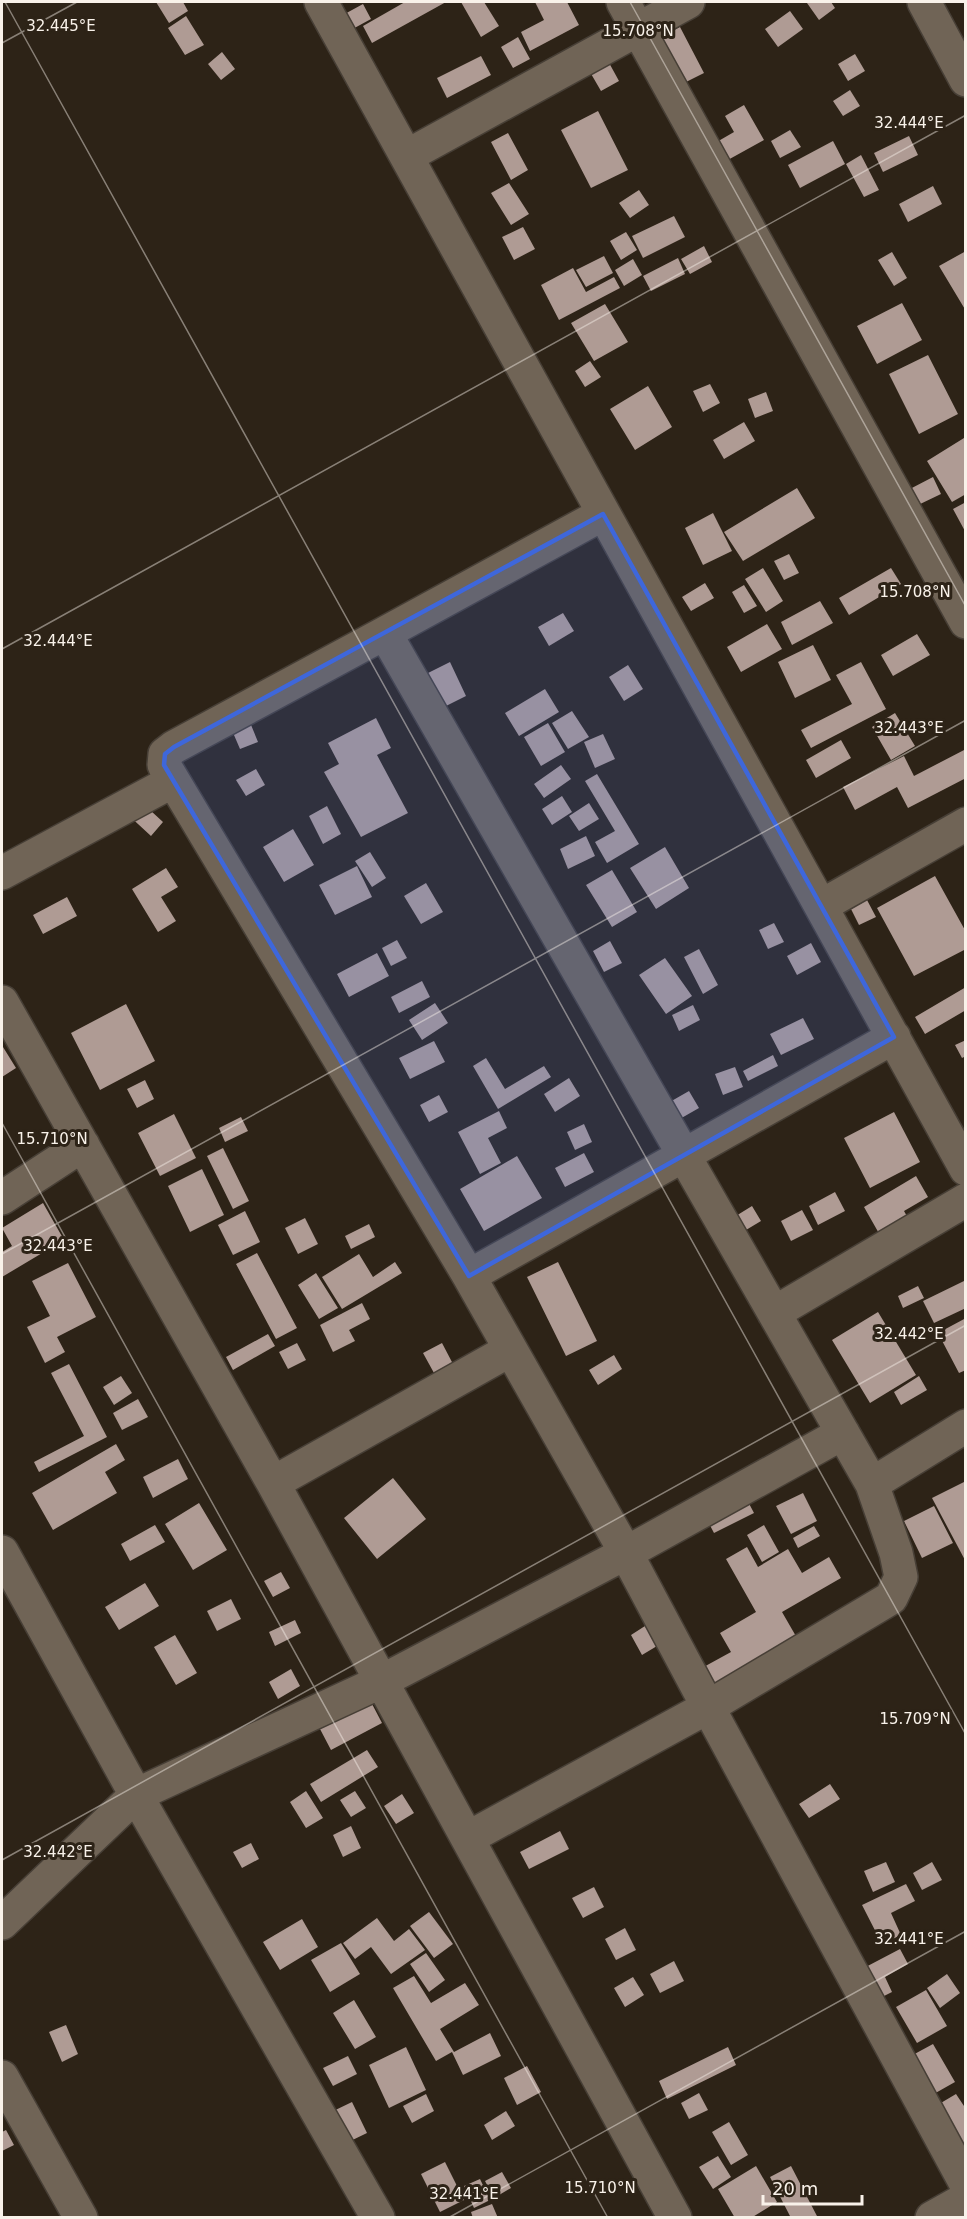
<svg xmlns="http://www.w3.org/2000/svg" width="967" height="2219" viewBox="0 0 967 2219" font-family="'DejaVu Sans',sans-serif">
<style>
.building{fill:#af9b94}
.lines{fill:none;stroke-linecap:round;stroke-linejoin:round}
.minor-casing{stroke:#473f36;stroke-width:36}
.minor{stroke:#706456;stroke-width:33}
.marked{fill:#3e67db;fill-opacity:0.2;stroke:#3e67db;stroke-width:4.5;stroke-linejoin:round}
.ticks{fill:none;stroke:#f9f2ea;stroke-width:1.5;stroke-opacity:0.45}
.ticks-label{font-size:15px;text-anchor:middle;fill:#f9f2ea;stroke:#2d2317;stroke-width:6;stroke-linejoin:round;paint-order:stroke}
</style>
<rect width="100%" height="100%" fill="#2d2317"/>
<!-- building -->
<path class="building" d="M156,2H183L188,11L169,23Z
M405,2H446L372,43L363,26Z
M461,2H484L499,26L481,37Z
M535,2H567L579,25L530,51L521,32L544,20Z
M809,2H831L835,8L819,20L807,3Z
M363,4L371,19L338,37L330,22Z
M790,11L803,29L778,47L765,29Z
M186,16L204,45L185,55L168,28Z
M680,27L704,73L684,83L661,37Z
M518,37L530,59L513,68L501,47Z
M602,50L619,81L601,91L583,60Z
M222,52L235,69L221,80L208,64Z
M855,54L865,71L848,81L838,64Z
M481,56L491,75L447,98L437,78Z
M850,90L860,106L843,116L833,101Z
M744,105L764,140L726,161L715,143L734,132L725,116Z
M598,111L628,170L591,188L561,130Z
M790,130L801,147L780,158L771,141Z
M508,133L528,170L511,180L491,142Z
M909,136L918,155L883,172L874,153Z
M833,141L845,164L800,188L788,165Z
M861,155L879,190L864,197L846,164Z
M509,183L529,214L511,225L491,193Z
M933,186L942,204L908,222L899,204Z
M639,190L649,205L630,218L619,203Z
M674,216L685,237L643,258L632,236Z
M523,227L535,249L514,260L502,237Z
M626,232L637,250L621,260L610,241Z
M704,246L712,262L690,274L681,259Z
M966,251V311L939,266Z
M892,252L907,278L894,286L878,260Z
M604,256L613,273L586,287L576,270Z
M678,258L685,274L651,291L643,276Z
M633,259L642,275L624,286L615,270Z
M573,268L586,292L614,277L620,288L559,320L541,285Z
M902,303L922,340L877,364L857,326Z
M605,304L628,342L594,361L571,323Z
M928,355L958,414L919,434L889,374Z
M590,361L601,377L585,387L575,371Z
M710,384L720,403L703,412L693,391Z
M648,386L672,427L635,450L610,409Z
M766,392L773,411L755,418L748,399Z
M744,422L755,441L724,459L713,440Z
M964,438L966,494L952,502L927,461Z
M933,477L941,494L916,506L908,490Z
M797,488L815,518L743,561L724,532Z
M966,502V533L953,509Z
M713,513L732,551L703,565L685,528Z
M789,554L799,573L784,580L774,561Z
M763,568L783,601L766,612L745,579Z
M891,568L901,584L849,615L839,598Z
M705,583L714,598L691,611L682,597Z
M744,585L757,606L744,613L732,592Z
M820,601L833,623L792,645L781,622Z
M563,613L574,631L549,646L538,627Z
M767,624L782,649L741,672L727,647Z
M917,634L930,655L893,676L881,655Z
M813,645L831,680L795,698L778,662Z
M450,662L466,696L438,710L422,676Z
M861,662L886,709L811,748L801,730L852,704L836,675Z
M628,665L643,689L624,701L609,677Z
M545,689L559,712L519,736L505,713Z
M572,711L589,737L568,749L552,723Z
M895,713L915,746L891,760L872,727Z
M376,718L391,748L377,755L408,813L361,837L324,772L339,764L328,743Z
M249,720L258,742L240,749L231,728Z
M548,723L565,752L541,766L524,737Z
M603,734L615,759L595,768L584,742Z
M841,740L851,758L816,778L806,760Z
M966,749V778L908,808L897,787L855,810L843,787L904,756L914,776Z
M561,765L571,779L544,798L534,784Z
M256,769L265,785L246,796L236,780Z
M597,774L639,844L607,863L595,842L615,831L585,781Z
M562,796L572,812L552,825L542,809Z
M138,799L163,822L151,836L125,812Z
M589,803L599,819L579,831L569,816Z
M327,806L341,834L323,844L309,816Z
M293,829L314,865L284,882L263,847Z
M586,836L595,856L568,869L560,849Z
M665,847L689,888L656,909L630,868Z
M370,852L386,878L372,887L355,861Z
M357,866L372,897L335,915L319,885Z
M166,868L178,887L161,897L176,921L158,932L132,889Z
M612,870L637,912L612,927L586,885Z
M935,876L966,932V949L914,976L877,908Z
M426,883L443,912L421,924L404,896Z
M67,897L77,916L43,934L33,915Z
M867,900L876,917L859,925L851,909Z
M774,923L784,942L768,949L759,930Z
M397,940L407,958L391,966L382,948Z
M610,941L622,963L604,972L593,951Z
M811,943L821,962L797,975L787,956Z
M699,949L718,985L703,994L684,957Z
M377,953L389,976L349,997L337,974Z
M665,958L692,996L666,1014L639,975Z
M422,981L430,997L399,1013L391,997Z
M966,987V1010L925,1034L915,1017Z
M435,1003L448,1023L422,1040L409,1020Z
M126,1004L155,1061L100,1090L71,1033Z
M693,1005L700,1020L679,1031L672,1015Z
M803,1018L814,1039L781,1055L770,1034Z
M966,1040V1056L962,1058L955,1045Z
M434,1041L445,1062L410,1079L399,1058Z
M3,1047L16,1068L2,1077V1049Z
M773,1055L778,1066L748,1081L743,1071Z
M486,1058L505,1089L544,1066L551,1077L498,1109L473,1066Z
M735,1067L743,1087L723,1095L715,1074Z
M569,1078L580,1096L555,1112L544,1094Z
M145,1080L154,1099L137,1108L127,1089Z
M689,1091L699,1108L678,1120L668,1103Z
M439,1095L448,1112L429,1122L420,1105Z
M499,1111L507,1128L488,1138L501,1163L480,1174L458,1132Z
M894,1112L920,1162L870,1188L844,1138Z
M174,1114L196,1158L160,1176L138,1133Z
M241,1117L248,1131L225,1142L219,1128Z
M584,1124L592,1142L575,1150L567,1132Z
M223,1148L249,1201L233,1209L207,1156Z
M584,1153L594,1172L565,1187L555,1168Z
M517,1156L542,1198L484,1231L460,1189Z
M202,1169L224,1215L190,1232L168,1186Z
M916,1176L928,1197L904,1211L913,1227L885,1244L864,1207Z
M835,1192L845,1211L818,1225L809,1206Z
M43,1203L64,1240L2,1277V1252L12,1246L2,1228Z
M752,1206L761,1221L741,1233L731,1219Z
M802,1210L813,1230L791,1241L781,1221Z
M245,1211L260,1242L233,1255L218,1225Z
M305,1218L318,1244L298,1254L285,1228Z
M369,1224L375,1237L351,1249L345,1236Z
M257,1253L297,1328L276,1339L236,1264Z
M359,1254L373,1277L395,1262L402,1273L342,1309L322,1277Z
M558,1262L597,1341L566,1356L527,1277Z
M68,1263L96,1317L57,1337L65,1352L45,1363L27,1327L50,1316L32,1281Z
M316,1273L338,1308L319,1319L298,1285Z
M964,1281L966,1308L934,1323L923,1301Z
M918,1286L924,1298L903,1308L898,1296Z
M362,1303L370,1319L349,1330L355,1341L333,1352L320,1325Z
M878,1312L916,1375L870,1403L832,1340Z
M966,1318V1370L959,1373L938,1333Z
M268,1334L275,1346L233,1370L226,1357Z
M297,1343L306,1360L288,1369L279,1352Z
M442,1343L453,1364L434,1373L423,1353Z
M614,1355L622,1369L598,1385L589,1370Z
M69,1364L107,1437L39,1472L34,1462L84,1436L51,1373Z
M121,1376L132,1393L114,1405L103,1387Z
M919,1376L927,1390L901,1405L894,1392Z
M138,1399L148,1417L122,1430L113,1413Z
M116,1444L125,1460L105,1472L117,1493L53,1530L32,1493Z
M178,1459L188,1479L153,1498L143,1477Z
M393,1478L426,1519L377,1559L344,1518Z
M966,1481V1562L932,1498Z
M803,1493L817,1521L791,1534L776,1506Z
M744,1494L754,1513L714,1533L704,1514Z
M199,1503L227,1550L193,1570L165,1524Z
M934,1506L953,1543L922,1558L904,1521Z
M155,1525L165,1542L130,1561L121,1544Z
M764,1525L779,1552L762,1562L747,1535Z
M814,1526L820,1536L798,1548L793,1538Z
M747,1547L758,1567L788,1549L802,1573L829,1557L841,1578L782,1612L797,1638L711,1688L700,1669L731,1652L720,1633L756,1612L726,1559Z
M281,1572L290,1588L273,1597L264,1581Z
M145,1583L159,1606L119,1630L105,1607Z
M231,1599L241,1619L217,1631L207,1611Z
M295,1620L301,1633L275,1646L269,1632Z
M645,1626L657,1646L642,1655L631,1635Z
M175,1635L197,1673L176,1685L154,1647Z
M291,1669L300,1686L278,1699L269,1682Z
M371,1702L382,1723L331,1750L320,1729Z
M367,1750L378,1767L321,1802L310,1784Z
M830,1784L840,1799L809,1818L799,1804Z
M306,1791L323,1818L306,1828L290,1802Z
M355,1791L366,1808L351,1817L340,1800Z
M402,1794L414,1813L396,1824L384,1806Z
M351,1826L361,1848L343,1857L333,1835Z
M560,1831L569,1849L529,1869L520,1852Z
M251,1843L259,1859L242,1868L233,1852Z
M886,1862L895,1882L873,1892L864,1871Z
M932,1862L942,1880L922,1890L913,1873Z
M906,1884L915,1901L891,1913L901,1935L882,1944L862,1905Z
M594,1887L604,1907L583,1918L572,1898Z
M429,1912L453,1944L434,1958L410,1926Z
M377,1918L394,1941L409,1929L425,1950L391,1974L371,1947L355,1959L343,1943Z
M302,1919L318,1947L280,1970L263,1942Z
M625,1928L636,1950L616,1960L605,1939Z
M341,1943L360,1974L330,1992L311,1960Z
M900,1949L908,1964L885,1977L892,1992L876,2000L860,1970Z
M426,1953L445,1980L429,1992L410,1964Z
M674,1961L684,1981L660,1993L650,1974Z
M947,1974L960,1993L940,2008L927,1988Z
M414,1976L431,2003L465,1983L479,2005L440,2029L454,2052L490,2033L501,2056L463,2075L452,2052L436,2061L393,1988Z
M633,1977L644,1995L625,2007L614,1988Z
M926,1990L947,2026L917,2043L896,2007Z
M354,2000L376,2037L355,2049L333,2013Z
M66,2025L78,2054L62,2062L49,2032Z
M933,2044L955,2082L932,2095L909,2057Z
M406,2047L426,2090L389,2108L369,2065Z
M728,2047L736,2065L667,2099L659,2081Z
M348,2056L357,2074L333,2086L323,2068Z
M527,2066L541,2092L517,2105L504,2078Z
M699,2093L708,2110L689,2119L681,2103Z
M426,2094L434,2111L412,2123L403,2106Z
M956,2094L966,2109V2158L934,2107Z
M352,2102L367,2133L338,2147L323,2116Z
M506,2111L515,2126L492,2140L484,2125Z
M729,2122L748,2155L731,2165L712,2132Z
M6,2130L14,2145L2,2151V2132Z
M718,2156L731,2177L713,2189L699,2167Z
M445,2162L464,2200L440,2212L421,2174Z
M756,2166L777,2202L751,2218H735L718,2189Z
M791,2166L818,2218H791L770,2177Z
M502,2172L511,2188L494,2198L485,2181Z
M480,2179L490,2200L474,2208L464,2186Z
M492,2204L498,2218H473L471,2212Z"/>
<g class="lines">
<defs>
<path id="minor" d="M321,2L966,1169
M623,2L966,622
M924,2L966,80
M407,156L688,2
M603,514L385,633L872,1484
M385,633L174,747L165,754L164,765L469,1276L626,1553L708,1707L468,1838
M2,873L173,781
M821,906L966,824
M2,1002L273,1483L675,2218
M2,1198L83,1145
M469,1276L894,1037
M774,1313L966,1200
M966,1426L872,1484L896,1553L901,1577L891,1598L708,1707L966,2184
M273,1483L510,1350
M2,1552L136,1795L378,2218
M2,1923L136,1795L380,1682L626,1553L843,1433
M2,2077L81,2218
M932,2218L966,2199"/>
</defs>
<!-- minor casing -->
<use href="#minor" class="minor-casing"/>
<!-- minor -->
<use href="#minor" class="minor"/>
</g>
<!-- marked area -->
<path class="marked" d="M603,514L894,1037L469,1276L164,765L165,754L174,747Z"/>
<!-- ticks -->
<path class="ticks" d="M5,2L966,1735M630,2L966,607M2,43L77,2M2,649L966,115M2,1123L608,2218M2,1254L966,720M2,1860L966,1325M448,2218L966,1931"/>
<g class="ticks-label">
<text x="61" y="31">32.445°E</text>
<text x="638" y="36">15.708°N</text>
<text x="909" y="128">32.444°E</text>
<text x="915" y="597">15.708°N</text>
<text x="58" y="646">32.444°E</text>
<text x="909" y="733">32.443°E</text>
<text x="52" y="1144">15.710°N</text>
<text x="58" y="1251">32.443°E</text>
<text x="909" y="1339">32.442°E</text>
<text x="915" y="1724">15.709°N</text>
<text x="58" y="1857">32.442°E</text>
<text x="909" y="1944">32.441°E</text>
<text x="600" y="2193">15.710°N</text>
<text x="464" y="2199">32.441°E</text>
</g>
<!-- border -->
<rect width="967" height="2219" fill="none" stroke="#f9f2ea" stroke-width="6"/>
<!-- scale -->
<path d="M763 2195v9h99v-9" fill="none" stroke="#f9f2ea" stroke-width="3"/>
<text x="772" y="2195" font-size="18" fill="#f9f2ea" stroke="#2d2317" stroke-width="4.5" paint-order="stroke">20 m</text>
</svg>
